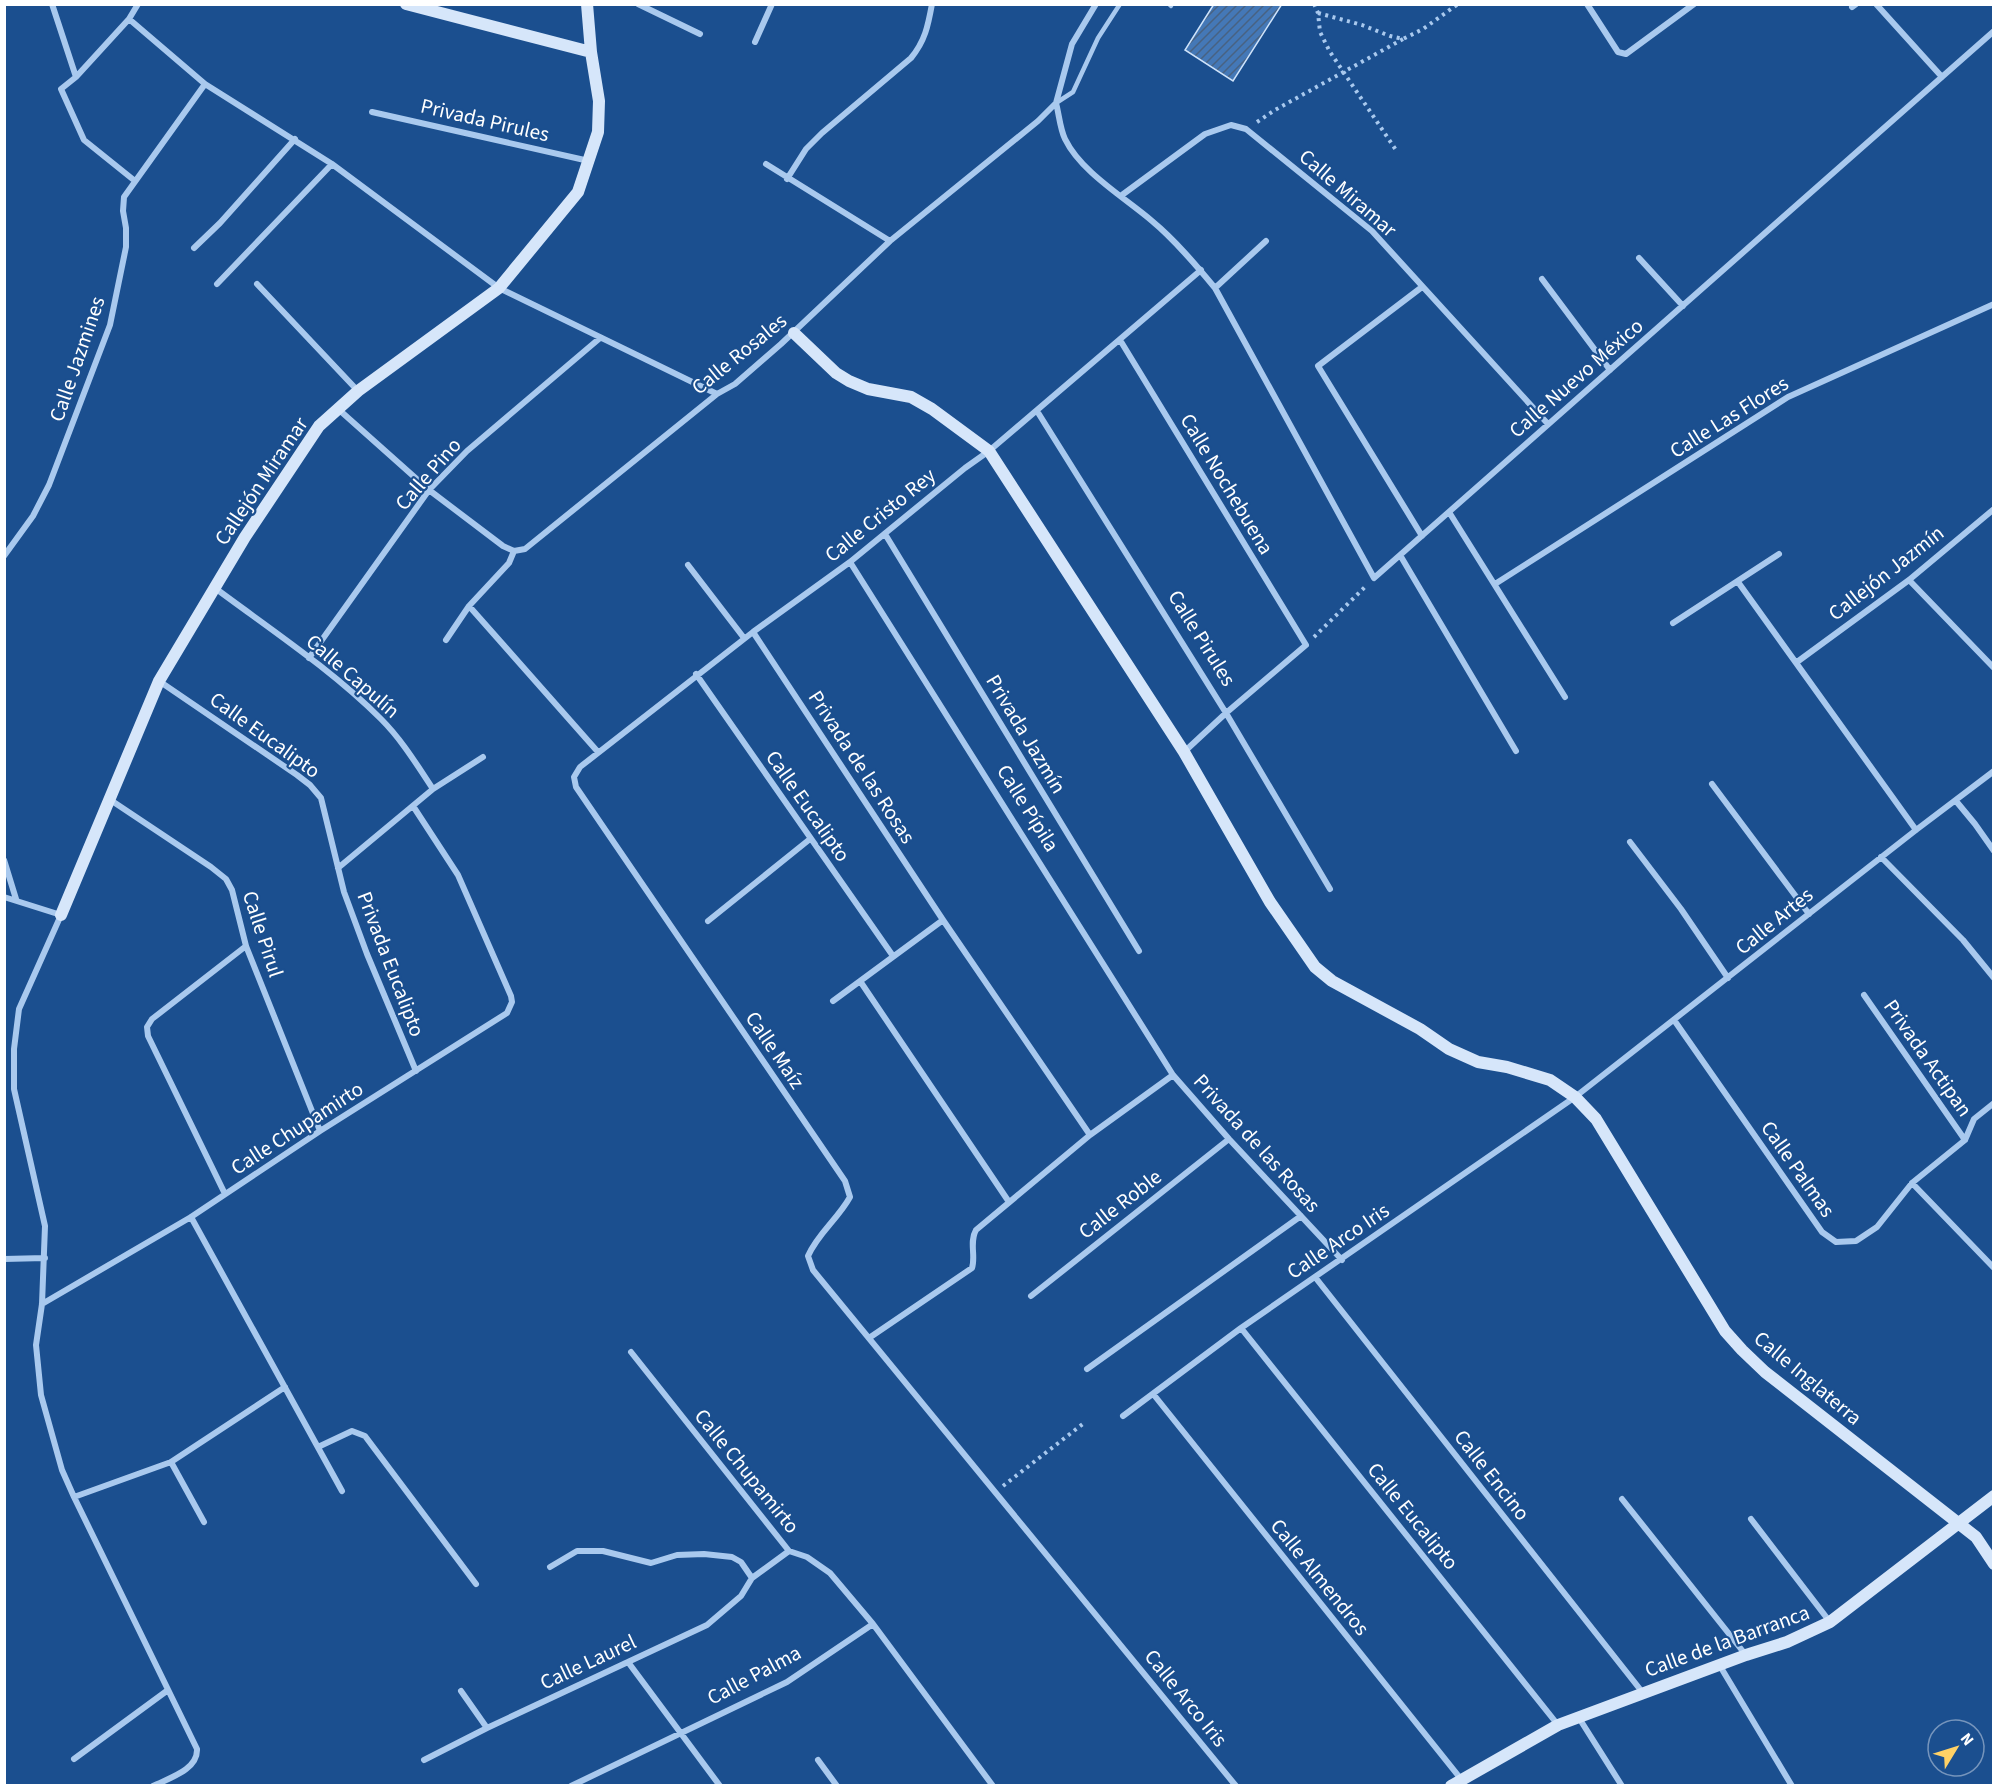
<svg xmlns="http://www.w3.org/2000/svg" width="1998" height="1790" viewBox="0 0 1998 1790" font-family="'Source Sans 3',sans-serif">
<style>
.building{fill:url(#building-hatch);stroke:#cfe3fa;stroke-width:1.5}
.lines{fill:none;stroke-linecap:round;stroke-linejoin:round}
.path{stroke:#a9c9ee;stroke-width:4;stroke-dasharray:3 4.5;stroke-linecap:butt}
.lane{stroke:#a9c9ee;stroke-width:4.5}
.street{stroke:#a9c9ee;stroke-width:6}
.secondary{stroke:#d6e6fa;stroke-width:12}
.labels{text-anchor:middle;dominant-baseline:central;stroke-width:4.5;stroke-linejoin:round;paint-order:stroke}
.street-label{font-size:21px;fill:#fff;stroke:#1b4f8f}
</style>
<defs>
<pattern id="building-hatch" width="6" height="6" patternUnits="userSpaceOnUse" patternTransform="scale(1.5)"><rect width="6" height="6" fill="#4478b7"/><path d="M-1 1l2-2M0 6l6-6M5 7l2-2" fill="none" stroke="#486282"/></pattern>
</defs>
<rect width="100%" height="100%" fill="#1b4f8f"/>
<!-- building -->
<path class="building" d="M1214,4H1282L1233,81L1185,50Z"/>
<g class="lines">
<!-- path -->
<path class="path" d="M1314,4L1318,13L1320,32L1330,52L1396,150
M1318,13L1362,25L1390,36L1403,39L1423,29L1458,4
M1257,122L1275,110L1403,39
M1314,637L1367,585
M1003,1486L1084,1423"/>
<!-- lane -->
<path class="lane" d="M1169,4L1171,6
M1056,103L1073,92L1098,38L1120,4"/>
<!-- street -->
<path class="street" d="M52,4L76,77
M638,4L700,34
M1587,4L1618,52L1626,54L1694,4
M1876,4L1942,77
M1852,7L1856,4
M129,19L205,84L332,164L499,288L717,394
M755,42L772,4
M1056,103C1059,114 1060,129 1065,139C1081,172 1124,197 1152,221C1175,240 1196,265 1215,288L1374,578L1994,31
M372,112L589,161
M766,164L890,241
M787,179L806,149L822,133L911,58C925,41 928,26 932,4
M135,181L84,140L61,89L76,77L129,19L138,4
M1122,195L1205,134L1231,125L1246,129L1372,231L1548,424
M194,248L220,223L295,139
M1639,258L1683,306
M1201,270L989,451L965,468L850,562L753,632L580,767L574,777L576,787L845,1181L850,1197C838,1219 818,1233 808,1256L813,1270L1236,1786
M1542,279L1610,370
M217,284L332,164
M257,284L358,391
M1215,288L1266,241
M1120,340L1306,645L1226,713L1184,752
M337,408L429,490L503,546L514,551L525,549L717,394L735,384L781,344L890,241L1038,121L1056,103L1072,44L1096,4
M1037,411L1226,713L1330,889
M1449,512L1565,697
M885,534L1139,951
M1422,536L1318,366L1422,287
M1400,555L1516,751
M4,556L33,516L49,485L110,325L126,247V228L123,211L124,197L205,84
M850,562L1173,1075L1229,1139L1342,1260
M688,565L744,638
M1909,580L1994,668
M1738,582L1916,830
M1495,584L1788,397L1994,304
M215,588C270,629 332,670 381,719C402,740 417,765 433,789L338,868
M469,606L598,752
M1673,623L1779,554
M753,632L943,920L1090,1135
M446,640L469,606L509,563L514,551
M309,658L429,490L467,451L600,338
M1797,662L1909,580L1994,509
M696,674L893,956
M159,681L297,775L310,785L321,798L344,892L367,954L416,1071
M1712,784L1809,914
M433,789L483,757
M109,799L211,867L226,879L232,890L246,946L320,1131
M1956,801L1975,824L1994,851
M1630,842L1681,909L1728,978
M1881,857L1963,940L1994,978
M4,860L16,899
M4,897L61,915L19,1009L14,1049V1089L45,1226L42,1304L36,1345L41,1395L62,1470L74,1497L197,1749C198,1770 169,1778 153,1786
M708,921L810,839
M860,981L1009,1202
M1864,995L1965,1140
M833,1001L943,920
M1674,1020L1822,1232L1836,1242L1856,1241L1877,1227L1912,1183L1965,1140L1974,1119L1994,1103
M1912,1183L1994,1268
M225,1194L148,1036L147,1027L152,1019L246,946
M191,1217L342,1491
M4,1259L45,1258
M1315,1277L1643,1693
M1031,1296L1229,1139
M42,1304L191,1217L320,1131L507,1013L512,1002L511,996L458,875L413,806
M1241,1328L1558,1725
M869,1338L972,1268C976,1256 969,1242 976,1230L1090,1135L1173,1075
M631,1352L789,1551L807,1557L830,1573L873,1624L993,1786
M1087,1369L1301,1216
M1154,1395L1461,1779
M1123,1416L1241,1328L1575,1097L1916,830L1994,771
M318,1447L352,1431L365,1436L476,1584
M171,1462L204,1522
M74,1497L171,1462L285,1387
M1622,1499L1745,1654
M1751,1519L1830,1622
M550,1567L577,1551H603L651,1563L677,1555L704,1554L732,1557L741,1562L752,1578L789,1551
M628,1662L720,1786
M1720,1666L1792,1786
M461,1691L487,1728
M1579,1718L1622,1786
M74,1759L168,1690
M424,1760L487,1728L707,1625L741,1596L752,1578
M818,1760L837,1786
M571,1786L787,1682L873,1624"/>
<!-- secondary -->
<path class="secondary" d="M406,4L591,52
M794,333L836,373L849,381L868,389L911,397L932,409L989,451L1184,752L1270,902L1315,967L1332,981L1420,1029L1449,1049L1478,1062L1507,1067L1550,1080L1575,1097L1596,1119L1725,1331L1742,1350L1765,1372L1976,1537L1994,1564
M61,915L159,681L245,537L319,426L358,391L499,288L578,192L598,132L599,101L591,52L587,4
M1451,1786L1558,1725L1746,1655L1787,1642L1830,1622L1994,1496"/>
</g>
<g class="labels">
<!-- street labels -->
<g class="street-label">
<text transform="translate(485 120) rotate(13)">Privada Pirules</text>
<text transform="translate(1348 193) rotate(41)">Calle Miramar</text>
<text transform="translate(739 354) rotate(-39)">Calle Rosales</text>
<text transform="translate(77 359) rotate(-71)">Calle Jazmines</text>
<text transform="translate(1576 378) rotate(-41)">Calle Nuevo México</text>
<text transform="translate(1729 417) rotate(-32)">Calle Las Flores</text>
<text transform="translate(428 474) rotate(-49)">Calle Pino</text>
<text transform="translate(261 481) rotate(-56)">Callejón Miramar</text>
<text transform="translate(1227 484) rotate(59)">Calle Nochebuena</text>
<text transform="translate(880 515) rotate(-39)">Calle Cristo Rey</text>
<text transform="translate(1886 573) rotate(-38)">Callejón Jazmín</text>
<text transform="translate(1202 638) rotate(58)">Calle Pirules</text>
<text transform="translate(353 676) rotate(41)">Calle Capulín</text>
<text transform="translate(1026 734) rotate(59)">Privada Jazmín</text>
<text transform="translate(265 735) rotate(36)">Calle Eucalipto</text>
<text transform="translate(862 767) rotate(57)">Privada de las Rosas</text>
<text transform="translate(808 806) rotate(55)">Calle Eucalipto</text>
<text transform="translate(1028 808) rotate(58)">Calle Pípila</text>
<text transform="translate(1774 921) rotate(-39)">Calle Artes</text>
<text transform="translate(263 934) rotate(72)">Calle Pirul</text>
<text transform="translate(391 964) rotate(69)">Privada Eucalipto</text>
<text transform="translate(775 1050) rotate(56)">Calle Maíz</text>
<text transform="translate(1928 1058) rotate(55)">Privada Actipan</text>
<text transform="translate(297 1128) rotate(-33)">Calle Chupamirto</text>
<text transform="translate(1257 1143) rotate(48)">Privada de las Rosas</text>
<text transform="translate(1798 1169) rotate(55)">Calle Palmas</text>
<text transform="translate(1120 1204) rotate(-38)">Calle Roble</text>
<text transform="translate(1338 1241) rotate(-34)">Calle Arco Iris</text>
<text transform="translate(1808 1378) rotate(40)">Calle Inglaterra</text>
<text transform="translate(747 1471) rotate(51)">Calle Chupamirto</text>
<text transform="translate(1492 1475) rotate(52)">Calle Encino</text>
<text transform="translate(1413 1516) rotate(51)">Calle Eucalipto</text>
<text transform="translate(1320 1577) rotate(51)">Calle Almendros</text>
<text transform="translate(1727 1641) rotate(-20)">Calle de la Barranca</text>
<text transform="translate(588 1662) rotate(-25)">Calle Laurel</text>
<text transform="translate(754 1675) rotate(-28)">Calle Palma</text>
<text transform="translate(1186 1698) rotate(51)">Calle Arco Iris</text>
</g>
</g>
<!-- border -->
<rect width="1998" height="1790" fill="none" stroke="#ffffff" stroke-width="12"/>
<!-- north arrow -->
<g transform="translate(1956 1748) rotate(52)"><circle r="28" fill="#1b4f8f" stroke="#7695bc" stroke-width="1.5"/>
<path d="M0-4.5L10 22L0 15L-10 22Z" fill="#ffd166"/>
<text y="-9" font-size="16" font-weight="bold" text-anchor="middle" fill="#ffffff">N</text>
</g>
</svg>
